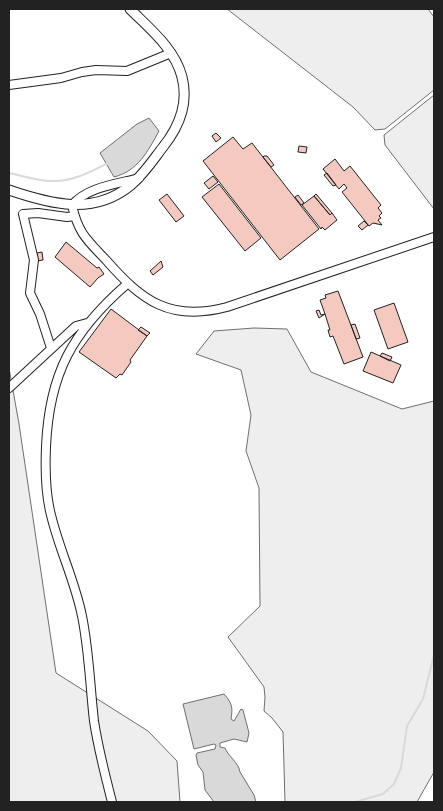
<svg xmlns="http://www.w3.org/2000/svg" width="443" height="811" viewBox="0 0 443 811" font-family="Commissioner,sans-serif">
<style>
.green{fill:#eee;stroke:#6f6f6f}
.water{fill:#d9d9d9;stroke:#6f6f6f}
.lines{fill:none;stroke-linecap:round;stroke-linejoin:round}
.stream{stroke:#d9d9d9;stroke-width:2}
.building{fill:#f3c9c0;stroke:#222}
.minor-casing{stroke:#222;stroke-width:10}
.major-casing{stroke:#222;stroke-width:11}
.minor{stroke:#fff;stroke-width:8}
.major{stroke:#fff;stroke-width:9}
</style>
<rect width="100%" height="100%" fill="#fff"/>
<!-- green -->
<path class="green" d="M227,9H428L434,17V90L385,129L375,130L353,107Z
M434,95V209L385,145L384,135Z
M254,328L287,329L311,372L402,409L434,401V772L417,802H285L283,732L272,718L264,711L265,697L264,687L228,637L260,606L259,488L246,451L251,415L241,370L196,354L214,331Z
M9,368L19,424L56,673L148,731L177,761L180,802H9Z"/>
<!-- water -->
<path class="water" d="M149,118L159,131C148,151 138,171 114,177L100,153L137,124Z
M224,694C232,703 233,707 231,719L234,721L241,709L243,710L249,733L247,742L234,739L220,743V747L225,748C228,756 239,763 240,772L254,795L256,802H214L205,790L203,772L198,765L196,755L197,753L215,749L216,745L214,744L194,749L183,704Z"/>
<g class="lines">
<!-- stream -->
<path class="stream" d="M9,173C23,176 38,181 52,181C72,182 90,172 108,163
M355,802L383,794L394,784L401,768L407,726L423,699L434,655"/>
</g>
<!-- building -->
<path class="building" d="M216,133L221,138L216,142L212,136Z
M233,137L243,149L252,143L319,229L280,260L203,161Z
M299,146L307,147L306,153L298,152Z
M264,156H267L274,165L271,167L263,157Z
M335,159L344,171L350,166L381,205L378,208L382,213L379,216L381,218L378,220L382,225L373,223L369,226L342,192L347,188L344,184L339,189L323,169Z
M327,173L336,185L333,186L324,175Z
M213,176L218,182L209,189L204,183Z
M219,184L261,238L245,251L202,197Z
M167,194L184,216L176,222L159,200Z
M316,194L332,213L330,215L314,196Z
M298,195L304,203L301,205L295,197Z
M314,196L330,215L332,213L337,220L325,230L322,227L321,229L302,205Z
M364,221L368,225L362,230L358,226Z
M66,242L97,268L99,267L104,274L98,278L90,287L55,257Z
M42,252L43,260L37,261V253Z
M161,261L163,267L153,275L150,271Z
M338,291L363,357L344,364L333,336L330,337L328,330H330L325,314L319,318L316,311L319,310L321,315L325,314L320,300L326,298L325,295Z
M394,303L408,342L388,349L374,310Z
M111,309L147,336L130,360L131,362L122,375L120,374L116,378L79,352Z
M355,324L360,338L356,339L351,325Z
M141,327L150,333L147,336L138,330Z
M371,352L401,365L393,383L363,371Z
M382,353L392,357L390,361L380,356Z"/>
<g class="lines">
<defs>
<path id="minor" d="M9,85L61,78L82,72L96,70L127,71L171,53
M139,178C117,184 87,187 72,205C78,233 87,240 106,260C142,301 170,322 227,307L434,237
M51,348L40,314L30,293L34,260L23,214L38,213L67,217L74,216
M9,388L76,326L87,323
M112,802C105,775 98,748 94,721C90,686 89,650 82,616C75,581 59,549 51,515C45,492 45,470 46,447C49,374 72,332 127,284"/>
<path id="major" d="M9,190C50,204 94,216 131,185C144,174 153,160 163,147C179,127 189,104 182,77C175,49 150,29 130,9"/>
</defs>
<!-- minor casing -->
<use href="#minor" class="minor-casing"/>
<!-- major casing -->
<use href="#major" class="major-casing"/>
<!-- minor -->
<use href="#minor" class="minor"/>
<!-- major -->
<use href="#major" class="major"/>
</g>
<!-- border -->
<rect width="443" height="811" fill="none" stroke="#222222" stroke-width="20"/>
</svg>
